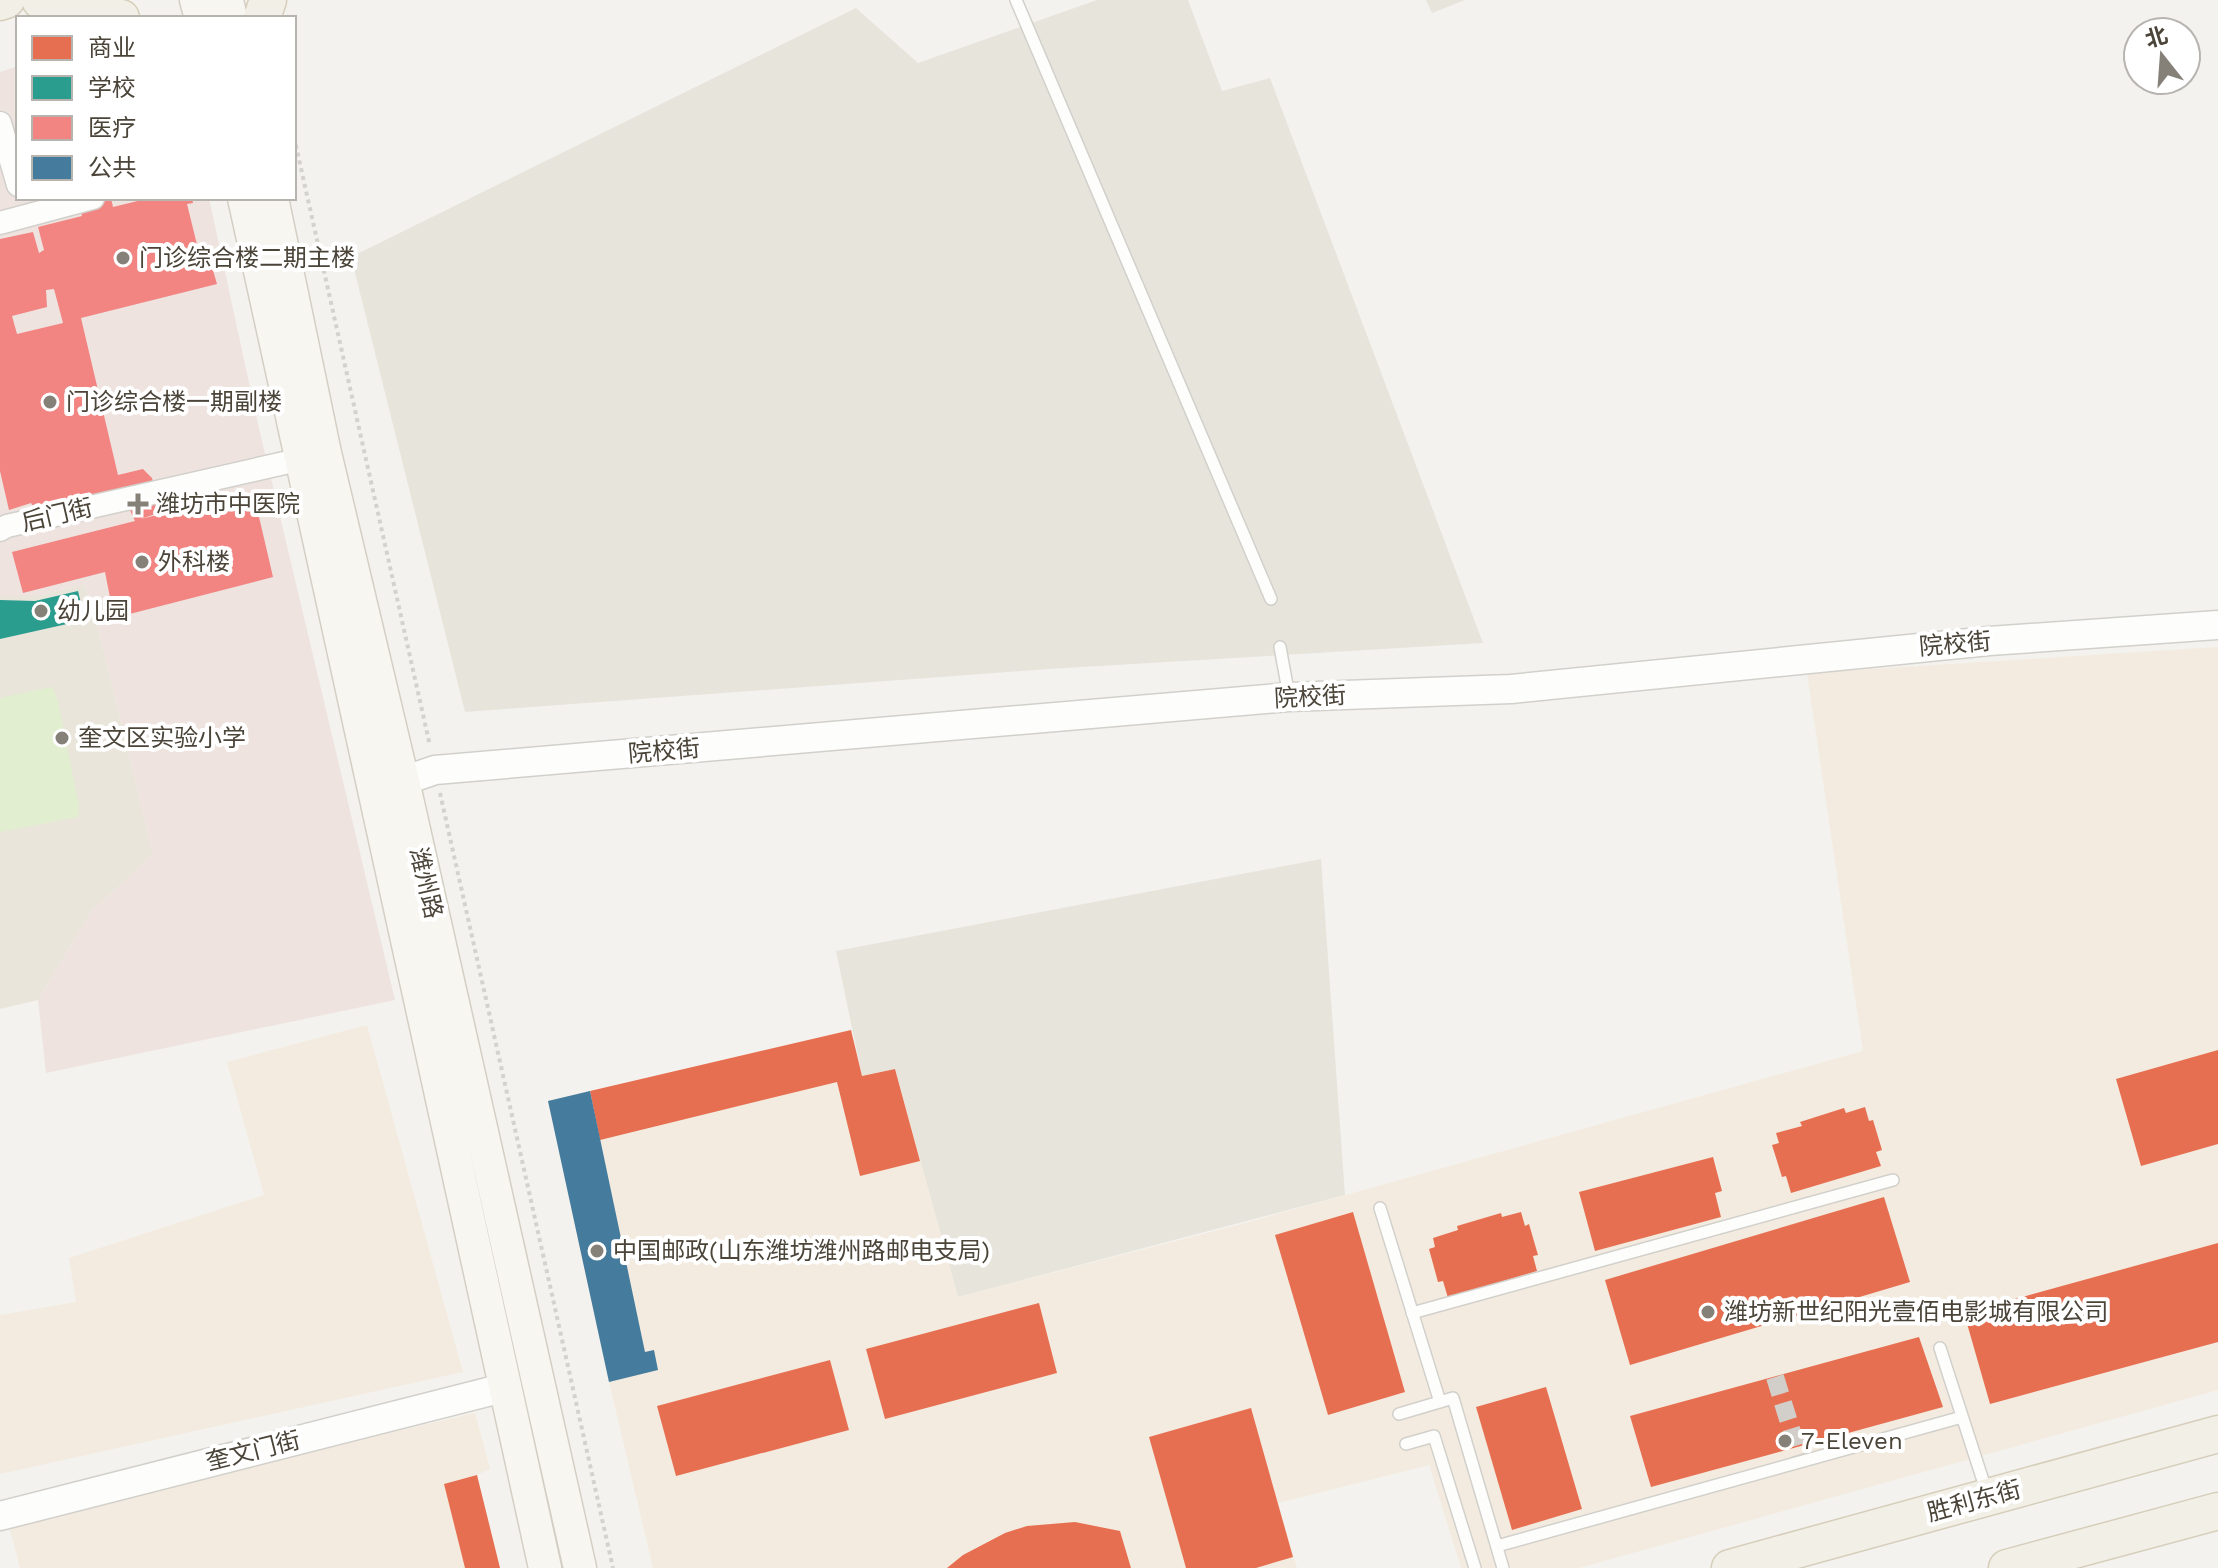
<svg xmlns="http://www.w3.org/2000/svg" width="2218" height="1568" viewBox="0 0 2218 1568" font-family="'Work Sans','Noto Sans SC',sans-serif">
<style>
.residential{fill:#e7e4dc}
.commercial{fill:#f3ebdf}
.education{fill:#eae5da}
.medical{fill:#eee3df}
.green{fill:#e1eecf}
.shops{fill:#e76f51}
.schools{fill:#2a9d8f}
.health{fill:#f28482;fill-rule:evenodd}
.public{fill:#457b9d}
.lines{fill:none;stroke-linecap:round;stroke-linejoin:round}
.pedestrian-tunnel{stroke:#d2cfca;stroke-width:18;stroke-dasharray:18 9;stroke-linecap:butt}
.service-casing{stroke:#d2d0cb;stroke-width:14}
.minor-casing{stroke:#d2d0cb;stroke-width:25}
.tertiary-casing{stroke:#d2d0cb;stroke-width:31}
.secondary-casing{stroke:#d3cfc5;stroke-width:35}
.primary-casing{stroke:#d6cebb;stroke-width:39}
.path{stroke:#d3d2cc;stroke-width:4;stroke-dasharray:4 4;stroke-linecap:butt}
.service{stroke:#fdfdfc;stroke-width:11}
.minor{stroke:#fdfdfc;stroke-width:22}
.tertiary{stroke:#fdfdfc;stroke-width:28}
.secondary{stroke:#f7f6f1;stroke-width:32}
.primary{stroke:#f2efe6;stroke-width:36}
.poi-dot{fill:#868178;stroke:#fff;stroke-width:3}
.labels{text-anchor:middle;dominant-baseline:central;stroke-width:8;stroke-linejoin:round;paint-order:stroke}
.poi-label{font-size:24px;fill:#4b4439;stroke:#fff;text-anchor:start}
.street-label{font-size:24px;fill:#4b4439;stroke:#fff}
</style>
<rect width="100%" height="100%" fill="#f4f2ee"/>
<!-- residential -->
<path class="residential" d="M1097,0H1188L1222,91L1270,78L1483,643L1049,669L465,712L351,257L856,8L918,63Z
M1426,0H1465L1432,13Z
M1321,859L1345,1195L958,1297L895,1069L862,1076L836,951Z"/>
<!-- commercial -->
<path class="commercial" d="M2218,647V1390L1579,1568H1461L1429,1465L1278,1503L1297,1568H653L609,1382L548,1101L851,1030L862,1076L895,1069L958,1297L1234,1226L1863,1051L1807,673Z
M367,1025L463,1372L0,1474V1315L76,1302L69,1258L264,1195L227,1062Z
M475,1413L490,1469L477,1475L500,1568H20L8,1521Z"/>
<!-- education -->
<path class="education" d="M85,584L97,623L153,854L91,912L38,1000L0,1009V595H41Z"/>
<!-- medical -->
<path class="medical" d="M18,66V198H209L258,424L395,1000L46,1073L38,1000L91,912L153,854L97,623L85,584L41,595H0V72Z"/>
<!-- green -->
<path class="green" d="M52,687L57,697L79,806L78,817L0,832V698Z"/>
<!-- shops -->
<path class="shops" d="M851,1030L862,1076L895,1069L920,1161L860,1176L837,1082L600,1140L590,1091Z
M2218,1050V1144L2141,1166L2116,1079Z
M1865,1107L1869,1121L1873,1120L1882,1150L1876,1152L1881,1166L1791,1193L1786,1176L1782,1177L1772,1145L1779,1143L1776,1133L1802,1126L1800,1122L1844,1108L1846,1113Z
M1713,1157L1722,1191L1715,1193L1721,1217L1595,1251L1579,1192Z
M1884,1197L1910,1282L1630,1365L1605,1280Z
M1353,1212L1405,1392L1328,1415L1275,1235Z
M1521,1212L1525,1226L1529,1224L1538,1255L1533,1256L1537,1271L1448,1298L1443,1281L1438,1282L1429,1249L1435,1247L1433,1238L1458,1230L1457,1226L1501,1213L1502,1217Z
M2218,1243V1342L1990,1404L1964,1313Z
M1039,1303L1057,1373L885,1419L866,1349Z
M1919,1337L1943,1407L1651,1487L1630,1416Z
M830,1360L849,1430L676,1476L657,1406Z
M1546,1387L1582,1509L1512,1530L1476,1407Z
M1251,1408L1293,1557L1256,1568H1186L1149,1437Z
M477,1475L500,1568H465L444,1484Z
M1075,1522L1120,1531L1131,1568H947L963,1555L1005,1533L1027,1526Z"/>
<!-- schools -->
<path class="schools" d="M78,591L85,620L0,639V600L35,601Z"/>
<!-- health -->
<path class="health" d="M77,198H111L113,207L150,198H192L193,203L187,204L203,269L212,267L217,284L81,318L118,475L143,469L152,478L161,512L141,519L253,491L273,577L114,618L105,572L23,593L12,552L135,521L123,495L38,515L31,503L9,510L0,471V239L33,232L39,253L44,250L38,227L82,216ZM54,289L63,323L17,334L12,316L47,307L46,290Z"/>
<!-- public -->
<path class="public" d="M590,1091L645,1352L654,1350L658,1370L609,1382L548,1101Z"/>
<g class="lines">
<!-- pedestrian-tunnel -->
<path class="pedestrian-tunnel" d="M1775,1377L1801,1461"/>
<defs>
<path id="service" d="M1016,0L1271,599
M1280,647L1289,696
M1380,1208L1440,1402
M1412,1313L1893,1180
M1940,1348L1987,1493
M1399,1414L1453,1398L1503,1568
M1406,1444L1434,1436L1475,1568
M1497,1546L1962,1417"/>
<path id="minor" d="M0,123L18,185
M0,223L93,198
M0,530L7,526L302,459"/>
<path id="tertiary" d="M403,781L435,770L1289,697L1511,689L1989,641L2218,625
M0,1516L507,1387"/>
<path id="secondary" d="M196,0L201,18
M227,0L231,18
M244,198L545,1568
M272,198L325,453L403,781L580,1568"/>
<path id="primary" d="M40,0L121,18
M0,2L6,0
M262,18L268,0
M1730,1568L2218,1434
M2007,1568L2218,1511"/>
</defs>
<!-- service casing -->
<use href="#service" class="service-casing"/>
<!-- minor casing -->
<use href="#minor" class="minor-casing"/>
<!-- tertiary casing -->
<use href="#tertiary" class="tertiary-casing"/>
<!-- secondary casing -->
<use href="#secondary" class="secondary-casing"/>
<!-- primary casing -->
<use href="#primary" class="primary-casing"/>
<!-- path -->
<path class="path" d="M294,137L430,746
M440,793L613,1568"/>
<!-- service -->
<use href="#service" class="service"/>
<!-- minor -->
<use href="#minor" class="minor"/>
<!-- tertiary -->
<use href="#tertiary" class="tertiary"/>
<!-- secondary -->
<use href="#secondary" class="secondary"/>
<!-- primary -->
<use href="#primary" class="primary"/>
</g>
<!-- markers -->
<g class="poi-dot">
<circle cx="123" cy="258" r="8"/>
<circle cx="50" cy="402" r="8"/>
<path d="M134 492h8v8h8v8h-8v8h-8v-8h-8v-8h8z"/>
<circle cx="142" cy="562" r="8"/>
<circle cx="41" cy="611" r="8"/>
<circle cx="62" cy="738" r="8"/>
<circle cx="597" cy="1251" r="8"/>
<circle cx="1708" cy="1312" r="8"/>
<circle cx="1785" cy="1441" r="8"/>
</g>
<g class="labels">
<!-- poi labels -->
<g class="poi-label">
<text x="139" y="258">门诊综合楼二期主楼</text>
<text x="66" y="402">门诊综合楼一期副楼</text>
<text x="156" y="504">潍坊市中医院</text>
<text x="158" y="562">外科楼</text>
<text x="57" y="611">幼儿园</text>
<text x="78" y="738">奎文区实验小学</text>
<text x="613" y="1251">中国邮政(山东潍坊潍州路邮电支局)</text>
<text x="1724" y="1312">潍坊新世纪阳光壹佰电影城有限公司</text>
<text x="1801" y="1441">7-Eleven</text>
</g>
<!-- street labels -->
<g class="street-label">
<text transform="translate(57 515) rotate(-13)">后门街</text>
<text transform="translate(1955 644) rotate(-5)">院校街</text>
<text transform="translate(1310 697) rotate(-3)">院校街</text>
<text transform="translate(664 751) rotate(-5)">院校街</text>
<text transform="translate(426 883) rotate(77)">潍州路</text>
<text transform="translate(253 1451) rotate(-14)">奎文门街</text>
<text transform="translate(1974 1501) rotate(-15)">胜利东街</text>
</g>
</g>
<!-- legend -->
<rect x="16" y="16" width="280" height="184" fill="#ffffff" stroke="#b7b4b0" stroke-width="2"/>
<rect x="32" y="36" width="40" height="24" fill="#e76f51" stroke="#b7b4b0" stroke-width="2"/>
<text x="88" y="56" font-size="24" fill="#4b4439">商业</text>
<rect x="32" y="76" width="40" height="24" fill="#2a9d8f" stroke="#b7b4b0" stroke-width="2"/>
<text x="88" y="96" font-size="24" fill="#4b4439">学校</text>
<rect x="32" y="116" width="40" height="24" fill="#f28482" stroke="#b7b4b0" stroke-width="2"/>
<text x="88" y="136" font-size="24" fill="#4b4439">医疗</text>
<rect x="32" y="156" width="40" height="24" fill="#457b9d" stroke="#b7b4b0" stroke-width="2"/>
<text x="88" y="176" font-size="24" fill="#4b4439">公共</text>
<!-- north arrow -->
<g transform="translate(2162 56) rotate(343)"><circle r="38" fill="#ffffff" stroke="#b7b4b0" stroke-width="2"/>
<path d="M0-6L14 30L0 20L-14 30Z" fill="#868178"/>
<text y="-12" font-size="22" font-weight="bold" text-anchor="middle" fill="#4b4439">北</text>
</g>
</svg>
